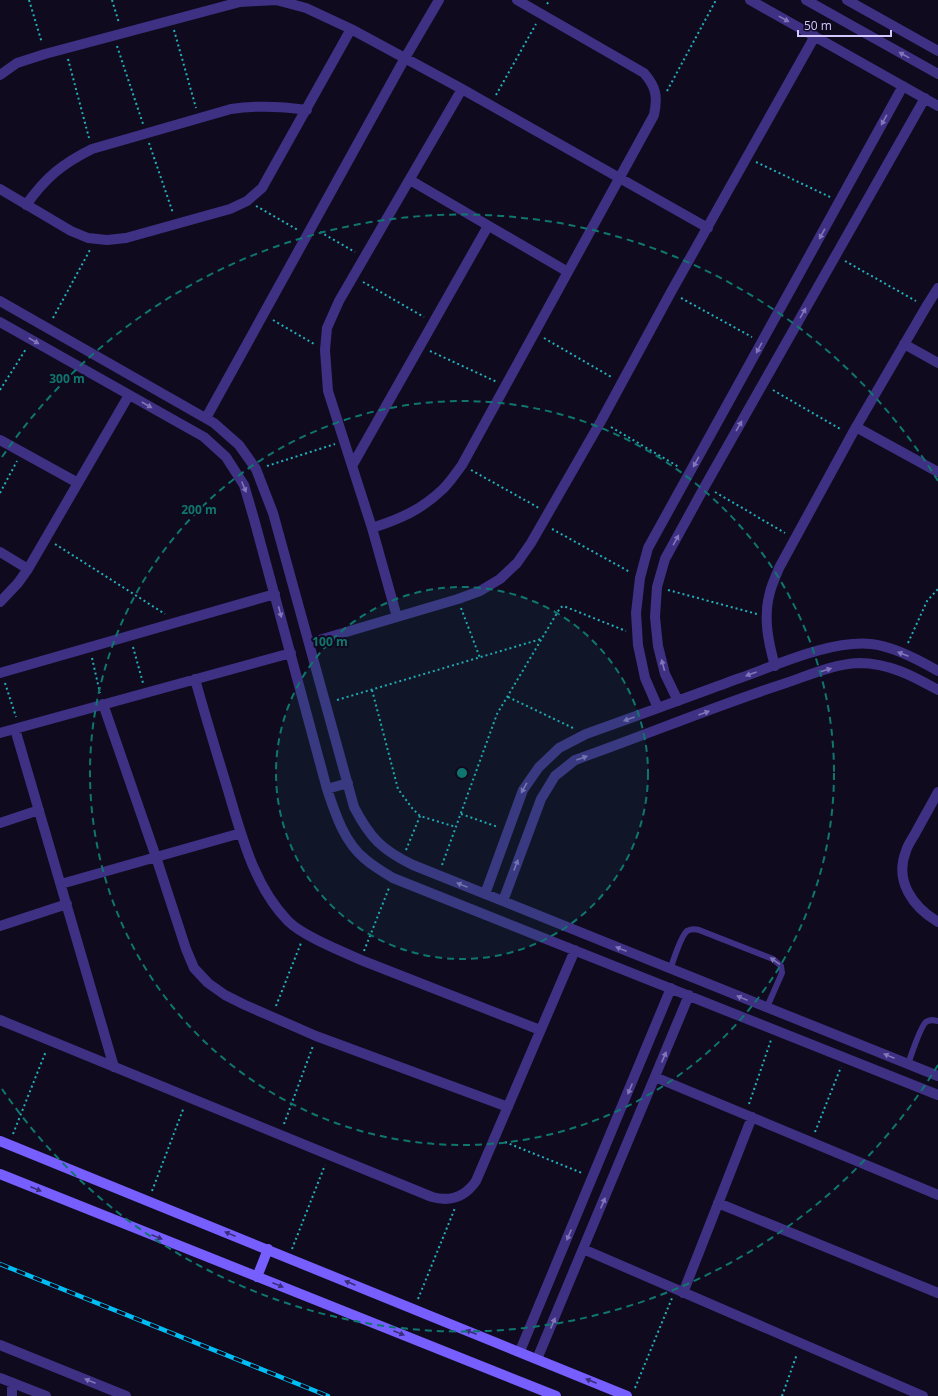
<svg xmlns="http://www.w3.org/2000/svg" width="938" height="1396" viewBox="0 0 938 1396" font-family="'Open Sans',sans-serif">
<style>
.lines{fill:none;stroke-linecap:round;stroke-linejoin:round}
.path{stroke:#22b0ba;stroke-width:2;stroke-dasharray:2 3;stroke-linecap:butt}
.lane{stroke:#3e3183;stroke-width:6}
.street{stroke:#3e3183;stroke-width:10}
.secondary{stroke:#775fff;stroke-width:10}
.rail-casing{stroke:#00bef3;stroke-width:4.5}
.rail{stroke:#100a1f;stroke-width:3;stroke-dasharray:9;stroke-linecap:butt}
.oneway{fill:#8275bb}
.oneway2{fill:#392c79}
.ring{fill:none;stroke:#0f766e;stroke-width:2;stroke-dasharray:7 5}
.centre{fill:#0f766e;stroke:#100a1f;stroke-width:2}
.ring-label{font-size:12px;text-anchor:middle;font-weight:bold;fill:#0f766e;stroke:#100a1f;stroke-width:4;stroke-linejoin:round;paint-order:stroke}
</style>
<rect width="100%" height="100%" fill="#100a1f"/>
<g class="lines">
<!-- path -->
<path class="path" d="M29,0L42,43
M112,0L119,23
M547,4L550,0
M174,30L196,108
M117,46L143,124
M68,59L89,138
M667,91L716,0
M496,95L536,24
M149,143L173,213
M756,162L830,197
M256,206L298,230
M320,232L355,252
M845,261L916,301
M363,282L424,317
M681,298L752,337
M53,318L91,248
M273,320L314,344
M544,338L613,378
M430,351L497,382
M0,390L26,349
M773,390L842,430
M611,427L679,467
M267,466L335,444
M471,470L539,508
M715,492L785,533
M0,493L17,461
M552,529L630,572
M55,544L165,614
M668,590L757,614
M461,608L480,658
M908,643L927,601L938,589
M133,647L143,683
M92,658L100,693
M5,683L16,717
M372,690L398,789L412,808L420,816L456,827
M508,697L573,728
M337,700L541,639
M461,814L498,827
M406,850L420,816
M442,865L497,714L560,608L563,606L566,607L626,631
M364,951L389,888
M276,1006L301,943
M749,1104L771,1040
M284,1124L313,1046
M815,1132L841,1067
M13,1134L46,1051
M505,1142L582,1173
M152,1191L184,1107
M292,1249L325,1165
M418,1299L455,1208
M635,1388L672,1298
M782,1396L797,1354"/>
<!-- lane -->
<path class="lane" d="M670,969C674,960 680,937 687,931C691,929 695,929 699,930L773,959L781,966L782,973L767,1007
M908,1064C911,1056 920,1027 926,1022C930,1019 934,1020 938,1021"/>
<!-- street -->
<path class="street" d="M750,0L938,106
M806,0L938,74
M847,0L938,51
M0,75L17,63L45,54L240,2L276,0L306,8L351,29L462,89L708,228
M410,180L568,272
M0,189L71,231L88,238L107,240L126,238L230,209L247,201L262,188L351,29
M26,205C46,177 62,164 92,149L231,109C258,105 280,106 307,110
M0,301L214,423L239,445L256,469L273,513L354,807C370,838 382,850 413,865L938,1076
M0,322L204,437L226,457L244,485L254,519L327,789C335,813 344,842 365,859C373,866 383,872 393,878L938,1095
M904,344L938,363
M206,418L405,58L439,0
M856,427L938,472
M0,440L78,483
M352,466L488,226
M372,528C400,519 421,510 443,489C450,482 456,473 462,465L654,115C658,96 656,87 644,73L517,0
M0,552L28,569
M0,602L18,583L28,569L129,395
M397,617L372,528L328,391L325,350L327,328L339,301L462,89
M309,643L458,599L480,591L500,579L517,563L531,543L601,421L671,292L815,36
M775,666C768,641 763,617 770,592C772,584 776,576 779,568L856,427L926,307L938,288
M0,673L275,594
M195,679C205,715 216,751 227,787C241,833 253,885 288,921C303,936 341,951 361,960L540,1030
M678,701L665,674L658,646L655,617L657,587L665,559L705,486L925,98
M103,704L156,857L186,949L194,968L208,983L225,995L245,1005L316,1036L508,1107
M658,708L645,678L638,645L636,613L640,578L648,548L903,86
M15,729L114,1067
M0,733L291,653
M327,789L348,783
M938,792C931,805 923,819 916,832C913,838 908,844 906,851C894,881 913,907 938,922
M0,823L39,810
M61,884L241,833
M485,894L523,790L539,767L559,748L586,734C637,716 688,697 740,678C777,665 831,640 871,644C893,646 919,660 938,671
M503,901L541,799L555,776L575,760C646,735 715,706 786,683C809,675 834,664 859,663C889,663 913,676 938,690
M0,926L67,904
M0,1020L432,1197C450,1202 465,1197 476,1181L575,950
M655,1077L938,1195
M718,1203L938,1293
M583,1249L923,1396
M683,1293L752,1117
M0,1345L126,1396
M520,1351L671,988
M537,1359L689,995
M0,1378L46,1396
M12,1383V1396"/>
<!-- secondary -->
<path class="secondary" d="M0,1141L627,1396
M0,1174L556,1396
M257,1277L268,1249"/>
<defs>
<path id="rail" d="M0,1264L328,1396"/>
</defs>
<!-- rail casing -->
<use href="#rail" class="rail-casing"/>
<!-- rail -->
<use href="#rail" class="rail"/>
</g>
<!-- one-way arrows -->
<defs><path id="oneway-solid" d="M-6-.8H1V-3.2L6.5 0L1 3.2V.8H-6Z"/></defs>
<g class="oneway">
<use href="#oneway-solid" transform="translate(784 19) rotate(29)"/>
<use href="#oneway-solid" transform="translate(904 55) rotate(-151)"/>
<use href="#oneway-solid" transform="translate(884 120) rotate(119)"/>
<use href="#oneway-solid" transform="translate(822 234) rotate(119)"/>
<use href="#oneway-solid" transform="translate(803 313) rotate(-60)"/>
<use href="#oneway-solid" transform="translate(34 341) rotate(30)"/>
<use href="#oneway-solid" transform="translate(759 348) rotate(119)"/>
<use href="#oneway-solid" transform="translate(147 405) rotate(30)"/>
<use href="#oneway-solid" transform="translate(739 426) rotate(-60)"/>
<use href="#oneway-solid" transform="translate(696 462) rotate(119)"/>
<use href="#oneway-solid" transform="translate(244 487) rotate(67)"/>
<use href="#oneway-solid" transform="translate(676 540) rotate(-61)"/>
<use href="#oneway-solid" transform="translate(280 612) rotate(75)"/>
<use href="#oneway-solid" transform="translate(903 654) rotate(-159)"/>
<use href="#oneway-solid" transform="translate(663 665) rotate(-105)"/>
<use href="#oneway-solid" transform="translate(826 670) rotate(-18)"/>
<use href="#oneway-solid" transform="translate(751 674) rotate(160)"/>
<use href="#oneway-solid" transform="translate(704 713) rotate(-20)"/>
<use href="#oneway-solid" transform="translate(629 719) rotate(160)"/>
<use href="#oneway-solid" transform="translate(582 758) rotate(-20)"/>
<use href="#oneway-solid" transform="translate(524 788) rotate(119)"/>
<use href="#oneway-solid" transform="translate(516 865) rotate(-69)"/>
<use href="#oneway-solid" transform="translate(462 885) rotate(-158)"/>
<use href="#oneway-solid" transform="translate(621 949) rotate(-158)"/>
<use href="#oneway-solid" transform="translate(775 961) rotate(-146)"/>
<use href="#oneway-solid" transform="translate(742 998) rotate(-158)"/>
<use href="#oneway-solid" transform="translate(889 1056) rotate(-158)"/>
<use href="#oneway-solid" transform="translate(664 1057) rotate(-67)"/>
<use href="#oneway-solid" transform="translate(630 1089) rotate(113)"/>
<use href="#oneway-solid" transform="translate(603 1203) rotate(-67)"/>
<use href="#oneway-solid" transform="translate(569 1235) rotate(113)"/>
<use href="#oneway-solid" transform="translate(553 1323) rotate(-67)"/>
<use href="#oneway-solid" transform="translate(90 1381) rotate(-158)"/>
</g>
<g class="oneway2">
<use href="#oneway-solid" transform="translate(36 1189) rotate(22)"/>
<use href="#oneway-solid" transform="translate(230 1234) rotate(-158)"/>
<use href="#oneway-solid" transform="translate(157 1237) rotate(22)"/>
<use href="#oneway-solid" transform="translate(350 1283) rotate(-157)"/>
<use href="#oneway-solid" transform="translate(278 1285) rotate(22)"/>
<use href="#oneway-solid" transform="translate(471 1332) rotate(-159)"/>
<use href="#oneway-solid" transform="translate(399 1333) rotate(22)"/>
<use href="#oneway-solid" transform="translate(591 1381) rotate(-157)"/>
</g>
<!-- distance rings -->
<circle cx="462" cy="773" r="186" fill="#0f766e" fill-opacity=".12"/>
<g class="ring">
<circle cx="462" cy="773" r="186"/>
<circle cx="462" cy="773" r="372"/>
<path d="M938 1065A558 558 0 0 1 2 1089M2 457A558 558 0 0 1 938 481"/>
</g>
<circle cx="462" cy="773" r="6" class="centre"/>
<g class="ring-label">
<text x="67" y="383">300 m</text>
<text x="199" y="514">200 m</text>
<text x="330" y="646">100 m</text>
</g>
<!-- scale -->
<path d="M798 30v6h93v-6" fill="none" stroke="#d5c8ff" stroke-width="2"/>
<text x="804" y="30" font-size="12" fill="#d5c8ff" stroke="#100a1f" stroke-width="3" paint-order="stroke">50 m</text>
</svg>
